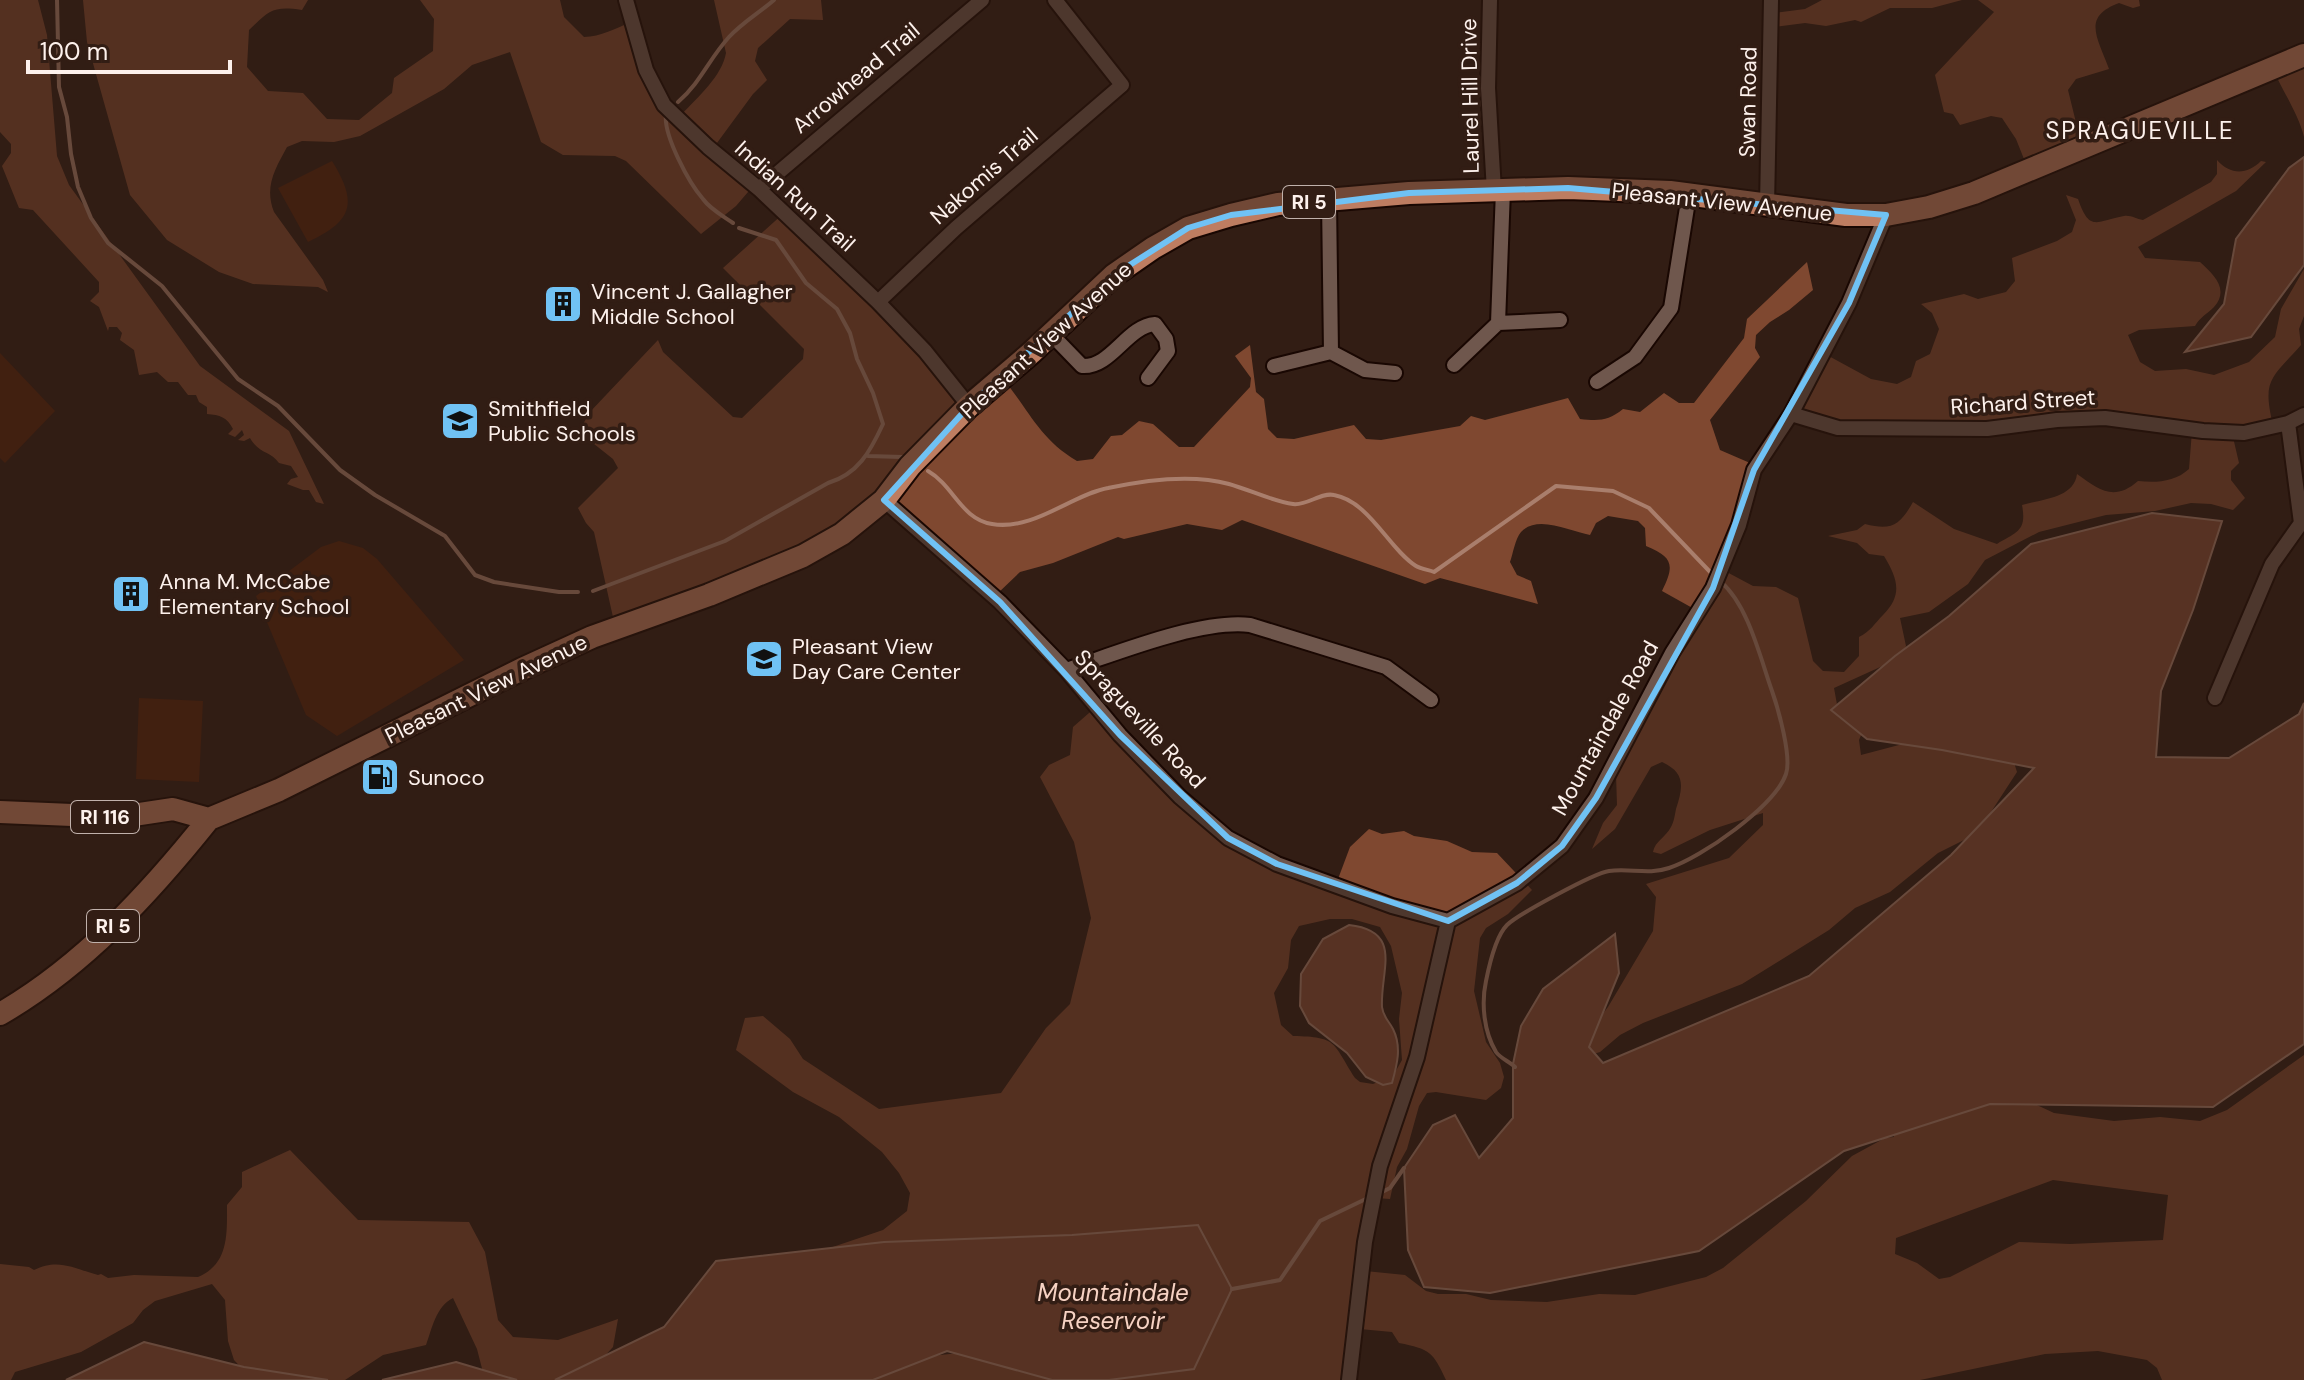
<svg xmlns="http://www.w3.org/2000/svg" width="2304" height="1380" viewBox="0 0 2304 1380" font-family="'DM Sans',sans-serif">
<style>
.green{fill:#55240d}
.forest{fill:#7f4830;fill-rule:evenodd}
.water{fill:#854d35;stroke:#a97e6c;stroke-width:2}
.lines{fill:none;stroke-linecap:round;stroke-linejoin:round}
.stream{stroke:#a97e6c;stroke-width:4}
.minor-casing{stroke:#190702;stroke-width:18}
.primary-casing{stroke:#190702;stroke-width:26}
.minor{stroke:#6f574d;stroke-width:14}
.primary{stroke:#be7d61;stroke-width:22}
.marked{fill:none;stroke:#70c2f4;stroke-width:6;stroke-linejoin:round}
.labels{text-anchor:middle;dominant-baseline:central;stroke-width:7;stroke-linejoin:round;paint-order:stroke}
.shield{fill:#321d14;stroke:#c0b1ab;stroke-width:2}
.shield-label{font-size:20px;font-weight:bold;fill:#fdf1ec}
.street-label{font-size:22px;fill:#fdf1ec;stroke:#321d14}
.poi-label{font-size:22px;fill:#fdf1ec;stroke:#321d14;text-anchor:start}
.neighbourhood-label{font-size:24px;letter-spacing:2px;fill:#fdf1ec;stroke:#321d14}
.water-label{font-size:24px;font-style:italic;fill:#f6d2c3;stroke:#321d14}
</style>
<rect width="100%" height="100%" fill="#321d14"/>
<!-- green -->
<path class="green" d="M332,161C358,203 353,221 308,242L278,188Z
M0,353L55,411L5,463L0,458Z
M339,541L363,548L377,559L464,660L337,736L306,715L256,596L321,547Z
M139,698L203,701L199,782L136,779Z"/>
<!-- forest -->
<path class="forest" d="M0,0H38L47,35L57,156L69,185L200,366L289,431L324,504L316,502L309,490H303L287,484L291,479L298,477L291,466L279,463C270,450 260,455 250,438L244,441L238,440L244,435L242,430L235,437L228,434L233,429C227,417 220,415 207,414V407L199,402L196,395H188L178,382H168L157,372L139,375L134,350L120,340L122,333L117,327H109L108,331L99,307L90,301L99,292V282L33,210L19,208L2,166L11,153V144L0,132Z
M83,0H308L302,10C273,6 270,10 249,30L247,67L268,91L303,93L327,119L359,120L392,93L394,78L433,51L434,19L420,0H560L564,17L584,37C601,37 615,28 632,22L662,98L682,114C698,97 722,76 726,53L714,0H821L823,20L790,19L758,48L755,61L767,80L753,94L714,147L754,185L736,206L701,234L626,161L615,156L563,155L541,142L510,52L472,65L444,89L360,136L334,142L302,141L287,147C275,169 264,187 274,212L323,280L328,292L318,287L253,284L219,272L167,240L130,195L87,42Z
M1822,0H1962L1932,8H1890L1861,22L1855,20L1826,26L1805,23L1774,27L1775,13L1805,9Z
M1978,0H2139L2140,6L2133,8L2119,3C2081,17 2098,38 2109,69L2076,79L2068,90L2082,147L2028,169L2016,139L2002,118L1991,116L1960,125L1953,114L1944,112L1935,75L1994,12Z
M2304,53V137C2299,115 2283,92 2273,69Z
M2217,160C2230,175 2247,175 2261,161L2266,162L2236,191L2138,247L2145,258L2200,262C2213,274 2230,289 2214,307C2207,314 2200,317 2195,326L2139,330L2128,335L2140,362L2155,371L2186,369L2214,375L2249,362L2275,337L2281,309L2304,269V316L2299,329L2301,345C2271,379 2262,379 2273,425L2232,433L2239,463L2231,471V480L2245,498L2233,510L2211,504L2191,503L2155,511L2106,515L2039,532L1985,560L1968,584L1929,612L1900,618L1906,646L1900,658L1834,688L1838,710L1864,728L1859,740L1861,755L1971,726L2005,734L2017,772L1989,815L1966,839L1938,853L1890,892L1855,908L1829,930L1742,984L1643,1023L1620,1035L1600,1052L1584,1057L1586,1036L1608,1007L1653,931L1656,897L1646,884L1729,858L1763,825V813L1710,830L1661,854L1653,852C1655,841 1666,837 1671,827C1674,822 1675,814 1676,809C1683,787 1686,773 1662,762L1651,767L1615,829L1592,849L1603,823L1617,805L1616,774L1696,610L1662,591C1675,565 1673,557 1646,546L1645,528L1638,521L1608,516L1596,523L1590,535C1571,532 1538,514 1521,532C1515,539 1513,554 1510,562L1517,575L1531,581L1538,604L1440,578L1425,584L1242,520L1222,530L1187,524L1124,539L1118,537L1053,563L1020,572L997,594L886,491L802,555L615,626L594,532L586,523L578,508L618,468L613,459L579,432L589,413L658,340L663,352L733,417L742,418L803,359L804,349L723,268L784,213L970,404L1002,378C1029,409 1038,438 1077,461L1093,459L1111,436L1122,435L1139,421L1153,424L1179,447H1194L1250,387L1251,378L1235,356L1250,345L1256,392L1264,399L1268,429L1277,438L1294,439L1354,425L1366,439L1381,440L1460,426L1471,416L1485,420L1568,398L1580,419C1599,421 1608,421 1623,409L1640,412L1664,393L1679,403H1694L1744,338L1747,319L1807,262L1813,290L1789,310L1770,322L1756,335L1755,348L1760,357L1710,420L1720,450L1757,466L1723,570L1753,586L1776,587L1798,598L1813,661L1823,671L1844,672L1859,656V637C1871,631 1874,624 1883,615C1903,595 1898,579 1884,556L1869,554L1857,543L1828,536L1857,530L1865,524C1892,531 1900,525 1913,502L1954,529L1997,544C2017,532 2027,531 2022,505C2043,499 2074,498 2077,474C2099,490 2114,502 2138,481C2156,483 2175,482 2189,469L2192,431L2130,421L1846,428L1795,414L1825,354L1871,379L1897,384L1911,377L1916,361L1930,354L1939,329L1932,313L1921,304L1964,294L1978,299L2006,292L2015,281L2012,258L2057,241L2072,232L2076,220L2066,195L2078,199C2090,233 2096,221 2124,216C2131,215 2136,219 2143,220L2211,182L2217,174Z
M1097,706L1209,820L1282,865L1338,879L1350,847L1369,829L1382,834L1404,831L1414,836L1447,841L1472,852L1497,853L1532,890L1508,914L1486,928L1480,938L1474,991L1486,1042L1500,1063L1504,1077L1501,1088L1486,1100L1436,1092L1427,1093L1419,1106L1407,1149L1397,1167L1390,1199L1377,1198L1365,1271L1405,1275L1426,1291L1438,1294H1466L1491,1300L1547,1302L1599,1294L1635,1295L1706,1277L1723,1268L1806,1201L1852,1156L1885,1138L1894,1137V1131L2013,1094L2054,1113L2114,1121L2160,1117L2200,1121L2227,1110L2304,1055V1380H2162L2157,1368L2147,1360L2098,1351L2045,1354L1920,1380H1446C1433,1352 1430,1349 1399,1343L1392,1332L1360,1329L1351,1380H872L922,1357L968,1352L809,1255L883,1230L907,1211L910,1193L899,1173L882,1152L839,1117L793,1092L736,1050L745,1018L763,1016L790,1039L803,1059L879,1109L1001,1093L1046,1028L1070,1004L1091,918L1074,842L1040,777L1049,765L1070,755L1073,727ZM1330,919H1352L1380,927L1391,946L1402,993L1399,1019L1402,1060L1393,1076L1373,1084L1360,1082L1355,1078C1332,1042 1338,1037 1293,1036L1281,1025L1274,993L1288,968L1291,940L1299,926ZM2053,1180L2168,1195L2163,1240L2070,1244L2019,1242L1950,1277L1939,1279L1917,1263L1895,1254L1896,1238Z
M290,1150L358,1220L469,1222L485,1252L498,1320L513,1337L558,1340L618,1319L613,1347L589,1373L575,1380H485L477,1349L453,1298C436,1306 432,1329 426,1345L383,1355L345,1380H253L234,1360L228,1341L225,1300L212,1284L155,1301L143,1310L133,1323L81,1352L15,1372L11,1380H0V1264L29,1267L34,1270C58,1258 73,1268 98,1275L101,1274L108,1278L134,1275L198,1277C229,1264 227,1234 227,1205L242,1187V1172Z"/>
<!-- water -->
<path class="water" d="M2304,157V265L2251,337L2185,352L2224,304L2236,239L2289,168Z
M2152,513L2222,521L2193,610L2161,691L2156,757L2229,758L2299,714L2304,703V1044L2213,1107L1990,1104L1844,1151L1699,1251L1490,1293L1424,1287L1408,1250L1404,1168L1433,1125L1455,1115L1479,1158L1513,1118V1064L1521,1026L1543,989L1615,934L1619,973L1589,1047L1603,1063L1809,976L1951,855L2034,768L1942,750L1867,739L1831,710L1895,656L1949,616L2031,544Z
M1349,925C1404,931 1380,971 1382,1007C1383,1017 1389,1021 1393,1029C1402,1047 1397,1065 1392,1083L1383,1085L1366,1077L1347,1053L1309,1023L1300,1006L1301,974L1323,939Z
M1198,1225L1232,1289L1194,1369L1109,1380H1052L947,1351L873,1380H555L664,1327L716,1261L884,1242L1072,1235Z
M144,1342L244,1367L328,1380H66Z
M456,1362L517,1380H382Z"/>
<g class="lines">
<!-- stream -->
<path class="stream" d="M57,0L59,87L67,117L71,154L78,187L91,218L108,243L162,286L238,379L278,406L340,470L375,495L445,536L475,575L494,582L559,592H578
M678,102C701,82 709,59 729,37C743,22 759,13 774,0
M666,114C663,135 689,183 703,199C710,209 723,216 733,223
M868,456L902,457
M928,471C954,486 961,519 992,524C1034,531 1071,495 1108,488C1145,480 1193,474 1229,484C1250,490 1272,501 1293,504C1307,506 1321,492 1334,495C1369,501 1389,549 1416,566C1421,569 1429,570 1434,572L1556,486L1613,491L1649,508L1714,576
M593,591L725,541L828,483C858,474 870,452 883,424L873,393L857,359L850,333L837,309L806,283L776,240L739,228
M1515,1067C1510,1062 1500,1058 1496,1052C1484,1032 1481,1004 1486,981C1489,966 1496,936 1507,925C1517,915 1594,873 1609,871C1629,868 1649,875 1669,868C1701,858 1775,806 1786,774C1792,757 1778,708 1772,691C1760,657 1748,605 1721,582
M1380,1193L1390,1188L1404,1168
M1232,1289L1280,1280L1320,1221L1372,1196"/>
<defs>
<path id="minor" d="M626,0L646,70L664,105L708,147L759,189L878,302L925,351L969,406
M1490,0L1488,88L1494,191
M759,189L982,0
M1767,206L1771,0
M878,302L956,228L1122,85L1055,0
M1498,323L1560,320
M1051,334L1082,366C1111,368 1127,326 1155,324L1166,339L1168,351L1148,378
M1331,352L1365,370L1395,373
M1454,365L1498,323L1503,190
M1274,366L1331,352L1329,200
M1597,382L1635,357L1671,308L1689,195
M1791,414L1838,428L1987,429L2057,420L2105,418L2203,431L2244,433L2288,423L2304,415
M884,500L1000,602L1066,670L1120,735L1180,797L1228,838L1277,864L1392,906L1448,921
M1066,670C1115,654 1200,619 1250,625L1386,667L1431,700
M2215,698L2272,564L2301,523L2288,423
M1349,1380L1365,1242L1380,1166L1417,1057L1448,921L1517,883L1562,846L1596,798L1672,653L1713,588L1739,525L1754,470L1791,414L1849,303L1886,215"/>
<path id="primary" d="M0,812L120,817L173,809L209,819L279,790L522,669L592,637L709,595L803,556L842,534L884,500L910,466L969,406L1031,353L1114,275L1153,248L1188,228L1231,215L1278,204L1409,193L1568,188L1670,192L1846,215H1886L1929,207L1974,193L2304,55
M0,1014C83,966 149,894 209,819"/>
</defs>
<!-- minor casing -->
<use href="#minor" class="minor-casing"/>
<!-- primary casing -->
<use href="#primary" class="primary-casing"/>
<!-- minor -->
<use href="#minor" class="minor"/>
<!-- primary -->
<use href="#primary" class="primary"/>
</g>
<!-- marked area -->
<path d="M0 0H2304V1380H0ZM1568,188L1886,215L1849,303L1754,470L1713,588L1596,798L1562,846L1517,883L1448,921L1277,864L1228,838L1120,735L1000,602L884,500L969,406L1114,275L1188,228L1231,215L1409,193Z" fill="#321d14" fill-opacity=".55" fill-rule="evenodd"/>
<path class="marked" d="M1568,188L1886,215L1849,303L1754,470L1713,588L1596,798L1562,846L1517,883L1448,921L1277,864L1228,838L1120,735L1000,602L884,500L969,406L1114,275L1188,228L1231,215L1409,193Z"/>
<!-- icons -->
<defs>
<symbol id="building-square" viewBox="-11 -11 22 22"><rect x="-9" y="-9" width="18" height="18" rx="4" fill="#70c2f4" stroke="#321d14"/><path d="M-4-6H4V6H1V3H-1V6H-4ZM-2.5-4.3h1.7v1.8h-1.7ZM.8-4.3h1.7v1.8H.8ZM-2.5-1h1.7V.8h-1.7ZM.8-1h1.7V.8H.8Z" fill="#111"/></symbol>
<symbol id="school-square" viewBox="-11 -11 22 22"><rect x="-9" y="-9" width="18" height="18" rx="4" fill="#70c2f4" stroke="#321d14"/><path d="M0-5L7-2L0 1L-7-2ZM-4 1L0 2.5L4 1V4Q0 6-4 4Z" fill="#111"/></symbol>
<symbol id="fuel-square" viewBox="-11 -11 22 22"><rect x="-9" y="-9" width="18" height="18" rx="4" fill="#70c2f4" stroke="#321d14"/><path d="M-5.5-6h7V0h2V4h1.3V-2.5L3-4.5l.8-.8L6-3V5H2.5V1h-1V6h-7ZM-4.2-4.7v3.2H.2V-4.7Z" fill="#111"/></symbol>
</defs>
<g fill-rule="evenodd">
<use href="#building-square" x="541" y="282" width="44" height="44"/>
<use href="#school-square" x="438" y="399" width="44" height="44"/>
<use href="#building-square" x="109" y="572" width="44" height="44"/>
<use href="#school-square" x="742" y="637" width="44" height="44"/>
<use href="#fuel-square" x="358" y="755" width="44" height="44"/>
</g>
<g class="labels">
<!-- shield labels -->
<g class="shield">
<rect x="1283" y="186" width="52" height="32" rx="6"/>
<rect x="71" y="801" width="68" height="32" rx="6"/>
<rect x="87" y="910" width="52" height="32" rx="6"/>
</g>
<g class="shield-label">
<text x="1309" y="202">RI 5</text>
<text x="105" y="817">RI 116</text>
<text x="113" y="926">RI 5</text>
</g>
<!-- street labels -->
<g class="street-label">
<text transform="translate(856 78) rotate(-40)">Arrowhead Trail</text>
<text transform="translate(1470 96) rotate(-91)">Laurel Hill Drive</text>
<text transform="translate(1748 102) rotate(-89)">Swan Road</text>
<text transform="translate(984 176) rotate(-41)">Nakomis Trail</text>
<text transform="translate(795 196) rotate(42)">Indian Run Trail</text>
<text transform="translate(1722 202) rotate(6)">Pleasant View Avenue</text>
<text transform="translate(1046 340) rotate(-42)">Pleasant View Avenue</text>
<text transform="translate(2023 402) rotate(-4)">Richard Street</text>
<text transform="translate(486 689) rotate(-26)">Pleasant View Avenue</text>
<text transform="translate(1140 719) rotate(47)">Spragueville Road</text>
<text transform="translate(1605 728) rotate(-61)">Mountaindale Road</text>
</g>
<!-- poi labels -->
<g class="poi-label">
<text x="591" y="291">Vincent J. Gallagher<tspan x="591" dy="25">Middle School</tspan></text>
<text x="488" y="408">Smithfield<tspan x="488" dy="25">Public Schools</tspan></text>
<text x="159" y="581">Anna M. McCabe<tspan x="159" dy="25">Elementary School</tspan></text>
<text x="792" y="646">Pleasant View<tspan x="792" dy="25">Day Care Center</tspan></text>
<text x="408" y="777">Sunoco</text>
</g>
<!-- neighbourhood labels -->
<g class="neighbourhood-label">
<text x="2140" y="130">SPRAGUEVILLE</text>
</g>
<!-- water labels -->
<g class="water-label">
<text x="1113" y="1292">Mountaindale<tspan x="1113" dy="28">Reservoir</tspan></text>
</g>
</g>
<!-- scale -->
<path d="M28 60v12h202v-12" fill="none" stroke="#fdf1ec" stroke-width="4"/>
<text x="40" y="60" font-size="24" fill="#fdf1ec" stroke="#321d14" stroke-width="6" paint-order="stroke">100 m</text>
</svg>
